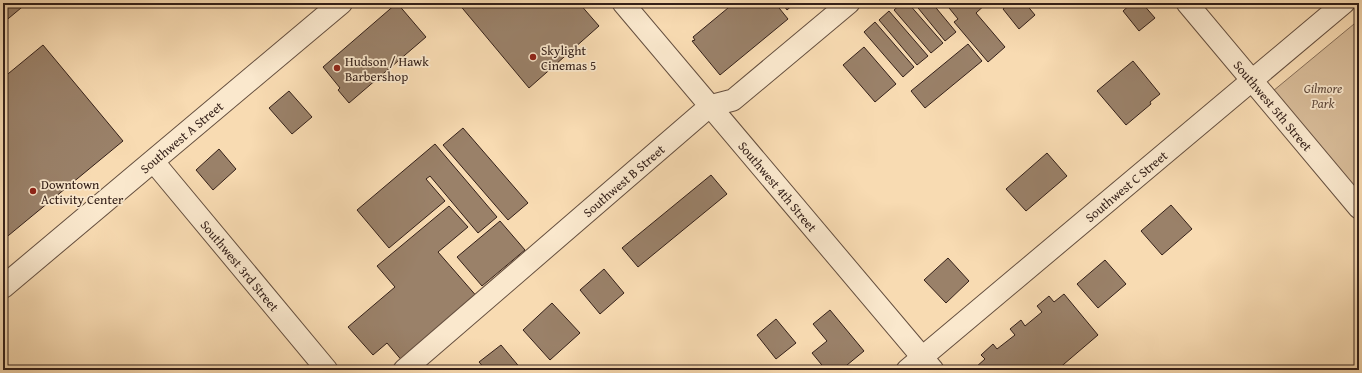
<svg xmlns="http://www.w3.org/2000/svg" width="1362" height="373" viewBox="0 0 1362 373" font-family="'Gentium Book Plus',serif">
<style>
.green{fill:#d7bb98;stroke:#866e58}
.building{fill:#9a8169;stroke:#342019}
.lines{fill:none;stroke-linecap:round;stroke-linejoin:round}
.minor-casing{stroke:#654f3f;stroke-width:23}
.tertiary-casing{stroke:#654f3f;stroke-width:24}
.minor{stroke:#fae8cd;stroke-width:21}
.tertiary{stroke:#fae8cd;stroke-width:22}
.poi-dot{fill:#8f2418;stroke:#fae8cd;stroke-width:1.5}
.labels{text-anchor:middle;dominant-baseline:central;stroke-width:3.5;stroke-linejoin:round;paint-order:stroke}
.poi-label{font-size:13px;fill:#342019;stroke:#fae8cd;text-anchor:start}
.park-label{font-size:13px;font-style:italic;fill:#5d4739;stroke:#fae8cd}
.street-label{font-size:13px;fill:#342019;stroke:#fae8cd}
</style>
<rect width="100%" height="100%" fill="#f8dbb2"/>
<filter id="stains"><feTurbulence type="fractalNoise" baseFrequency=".005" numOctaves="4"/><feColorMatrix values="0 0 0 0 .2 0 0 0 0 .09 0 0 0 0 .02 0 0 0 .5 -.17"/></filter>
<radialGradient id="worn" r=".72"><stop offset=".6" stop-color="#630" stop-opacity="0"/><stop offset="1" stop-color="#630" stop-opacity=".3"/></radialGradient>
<!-- green -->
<path class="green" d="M1354,24L1359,25V194L1273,91Z"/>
<!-- building -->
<path class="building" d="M3,3H27L3,23Z
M397,3L426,37L349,103L338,90L340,88L323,67Z
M458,3H579L599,26L529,88Z
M734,3H775L788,19L720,75L692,41L695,40L693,37Z
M782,3H795L787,10Z
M902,3H908L943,43L931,53L894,10Z
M914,3H932L956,32L945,41Z
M945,3H987L976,13L1005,47L988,62L954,22L958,19Z
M1010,3H1025L1035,15L1019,29L1003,9Z
M1132,3H1142L1155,18L1139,31L1123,11Z
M889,11L928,56L917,65L879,20Z
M875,22L914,67L903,77L864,32Z
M968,44L982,61L925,108L911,91Z
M43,45L123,141L3,240V78Z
M864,47L896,84L875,102L843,65Z
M1133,61L1160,94L1150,102L1151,104L1126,125L1097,91Z
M289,91L312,117L292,134L269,108Z
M463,128L528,203L508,220L443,145Z
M435,144L497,217L478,233L430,176L426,179L445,201L389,248L357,210Z
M219,149L236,169L213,190L196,170Z
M1047,153L1067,176L1026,211L1006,189Z
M711,175L727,194L638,267L622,248Z
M1171,205L1192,229L1162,255L1141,231Z
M449,206L468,227L438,252L479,299L404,363L387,343L373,355L348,327L395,287L377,266Z
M500,221L525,250L482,286L457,257Z
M948,258L969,281L946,303L924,280Z
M1105,260L1126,284L1098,308L1077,284Z
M604,269L624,293L600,314L580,290Z
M1064,294L1098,335L1057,370H978L976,367L985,359L981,355L993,344L997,349L1015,335L1010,329L1021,320L1025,326L1042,312L1037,306L1049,296L1054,302Z
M552,303L580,333L550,360L523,330Z
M830,310L864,351L841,370H826L812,353L827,341L813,324Z
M776,319L796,343L776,359L757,335Z
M501,345L522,370H486L479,362Z"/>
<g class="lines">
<defs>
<g id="minor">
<path id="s1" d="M623,3L933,370"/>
<path id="s2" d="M1187,3L1359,208"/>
<path id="s3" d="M153,161L327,370"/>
<path id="s4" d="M404,370L710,106L733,100L849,3"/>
<path id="s5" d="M907,370L1344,3"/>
</g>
<g id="tertiary">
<path id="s6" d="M3,287L341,3"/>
</g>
</defs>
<!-- minor casing -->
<use href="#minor" class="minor-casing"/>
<!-- tertiary casing -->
<use href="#tertiary" class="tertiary-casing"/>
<!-- minor -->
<use href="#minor" class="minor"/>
<!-- tertiary -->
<use href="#tertiary" class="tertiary"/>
</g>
<!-- markers -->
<g class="poi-dot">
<circle cx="533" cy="57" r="4"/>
<circle cx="337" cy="68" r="4"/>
<circle cx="33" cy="191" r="4"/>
</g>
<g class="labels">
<!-- poi labels -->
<g class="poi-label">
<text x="541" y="50">Skylight<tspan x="541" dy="15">Cinemas 5</tspan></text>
<text x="345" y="61">Hudson / Hawk<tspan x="345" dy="15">Barbershop</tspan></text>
<text x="41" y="184">Downtown<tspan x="41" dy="15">Activity Center</tspan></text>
</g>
<!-- park labels -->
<g class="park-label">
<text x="1323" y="88">Gilmore<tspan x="1323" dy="15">Park</tspan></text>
</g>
<!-- street labels -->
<g class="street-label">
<text stroke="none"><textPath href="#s2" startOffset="134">Southwest 5th Street</textPath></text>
<text stroke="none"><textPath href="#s6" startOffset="233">Southwest A Street</textPath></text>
<text stroke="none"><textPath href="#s4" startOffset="290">Southwest B Street</textPath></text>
<text stroke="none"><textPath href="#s5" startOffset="286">Southwest C Street</textPath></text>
<text stroke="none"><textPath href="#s1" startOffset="240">Southwest 4th Street</textPath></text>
<text stroke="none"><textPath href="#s3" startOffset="136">Southwest 3rd Street</textPath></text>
</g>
</g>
<!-- margin -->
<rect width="1362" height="373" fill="none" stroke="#f8dbb2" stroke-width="16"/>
<rect x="4" y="4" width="1354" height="365" fill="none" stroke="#342019" stroke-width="2"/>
<rect x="8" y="8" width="1346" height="357" fill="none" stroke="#342019"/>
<rect width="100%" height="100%" filter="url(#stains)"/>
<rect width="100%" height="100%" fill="url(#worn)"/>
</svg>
